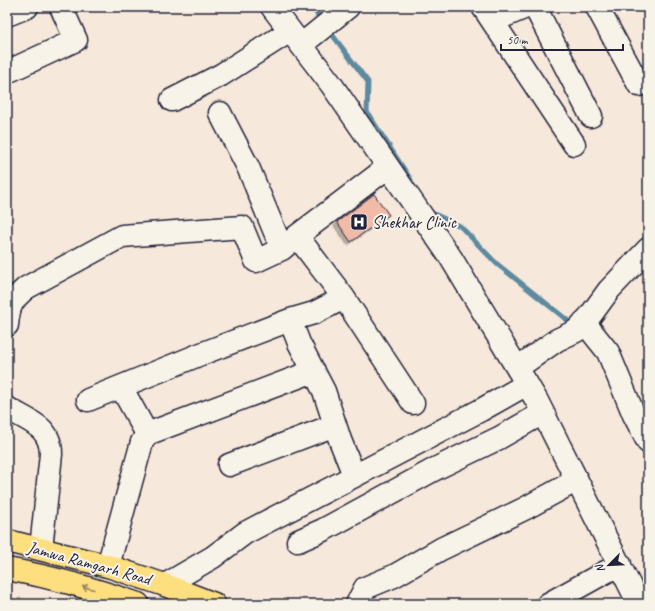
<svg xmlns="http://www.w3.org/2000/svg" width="655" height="611" viewBox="0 0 655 611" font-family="Caveat,sans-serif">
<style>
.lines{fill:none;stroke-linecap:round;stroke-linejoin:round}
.stream{stroke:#5d8aa0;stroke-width:5}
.building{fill:#f2bba7;stroke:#22223b;filter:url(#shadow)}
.minor-casing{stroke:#22223b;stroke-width:25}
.highway-casing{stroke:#22223b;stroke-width:25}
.minor{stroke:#f7f3e8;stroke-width:22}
.highway{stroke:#fedf80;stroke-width:22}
.oneway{stroke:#90805e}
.labels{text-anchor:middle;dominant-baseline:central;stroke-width:4;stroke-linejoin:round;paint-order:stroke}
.poi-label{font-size:17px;fill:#22223b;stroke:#f7f3e8;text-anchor:start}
.street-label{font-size:17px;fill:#22223b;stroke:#f7f3e8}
</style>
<defs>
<filter id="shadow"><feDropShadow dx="-3.5" dy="3.5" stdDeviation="0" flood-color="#0004"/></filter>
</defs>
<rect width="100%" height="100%" fill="#f6e8db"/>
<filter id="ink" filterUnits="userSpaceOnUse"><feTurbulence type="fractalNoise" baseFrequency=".025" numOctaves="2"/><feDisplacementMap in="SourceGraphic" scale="8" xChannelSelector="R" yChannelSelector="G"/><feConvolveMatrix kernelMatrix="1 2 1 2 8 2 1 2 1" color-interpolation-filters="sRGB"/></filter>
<g filter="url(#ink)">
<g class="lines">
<!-- stream -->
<path class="stream" d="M312,7L319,17
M331,33L368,82L367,112L411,180
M430,211L432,213L460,226L497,264L567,320
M641,446L648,460"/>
</g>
<!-- building -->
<path class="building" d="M374,194L389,215L351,242L337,222Z"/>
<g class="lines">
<defs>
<path id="minor" d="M272,7L331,84L451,258L537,401L639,604
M483,7L574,144
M535,7L591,116
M597,7L639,85
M7,15L27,7
M493,21L526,7
M301,45L348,7
M7,72L76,40L61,7
M172,100L221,75L290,31
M220,113L248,167L282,249
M297,236L344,298L413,403
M290,320L299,343L324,391L340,440L354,475
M584,322L608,352L634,415L648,442
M7,325C9,305 11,301 26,288L122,236L242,227L256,261L282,249L297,236L388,167
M517,368L557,340L576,331L590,316L609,290L648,249
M121,387L147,434
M88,400L201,354L290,320L314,313L344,298
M7,408C28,421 51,426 51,454L41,549
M229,465L335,425
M298,541L323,530L437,468L499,438L543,413
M108,566L142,442L147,434L314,371
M165,585L213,557L245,533L481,410L527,384
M357,604L365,588L394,576L441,549L526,508L577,480
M548,604L620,564"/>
<path id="highway" d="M7,541L108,566L165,585L214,604
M7,569C52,577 95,589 138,604"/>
</defs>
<!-- minor casing -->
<use href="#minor" class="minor-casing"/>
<!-- highway casing -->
<use href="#highway" class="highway-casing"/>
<!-- minor -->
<use href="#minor" class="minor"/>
<!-- highway -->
<use href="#highway" class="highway"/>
</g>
<!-- one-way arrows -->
<defs><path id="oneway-shaft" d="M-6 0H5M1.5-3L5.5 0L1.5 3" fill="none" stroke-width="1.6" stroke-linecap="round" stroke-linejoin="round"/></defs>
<use class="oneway" href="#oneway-shaft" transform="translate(88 588) rotate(-165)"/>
</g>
<!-- icons -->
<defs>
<symbol id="hospital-square" viewBox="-11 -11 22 22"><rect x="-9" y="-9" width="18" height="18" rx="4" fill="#22223b" stroke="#f7f3e8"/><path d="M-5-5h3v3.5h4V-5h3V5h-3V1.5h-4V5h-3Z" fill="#fff"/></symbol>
</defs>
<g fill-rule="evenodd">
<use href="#hospital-square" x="349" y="212" width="20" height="20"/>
</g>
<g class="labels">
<!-- poi labels -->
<g class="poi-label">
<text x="372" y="222">Shekhar Clinic</text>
</g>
<!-- street labels -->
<g class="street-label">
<text transform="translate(89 563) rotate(15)">Jamwa Ramgarh Road</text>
</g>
</g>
<!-- margin -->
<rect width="655" height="611" fill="none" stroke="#f7f3e8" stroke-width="24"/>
<rect x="12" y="12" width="631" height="587" fill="none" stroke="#22223b" stroke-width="1.5" filter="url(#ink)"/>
<!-- north arrow -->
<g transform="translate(609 565) rotate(246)" stroke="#f7f3e8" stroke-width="3" paint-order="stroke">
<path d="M0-3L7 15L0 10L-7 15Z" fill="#22223b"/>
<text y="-6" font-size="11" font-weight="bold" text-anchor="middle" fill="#22223b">N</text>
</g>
<!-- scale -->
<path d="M501 44v6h122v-6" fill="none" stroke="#22223b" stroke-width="2"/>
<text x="507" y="44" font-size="12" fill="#22223b" stroke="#f7f3e8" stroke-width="3" paint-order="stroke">50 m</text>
</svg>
